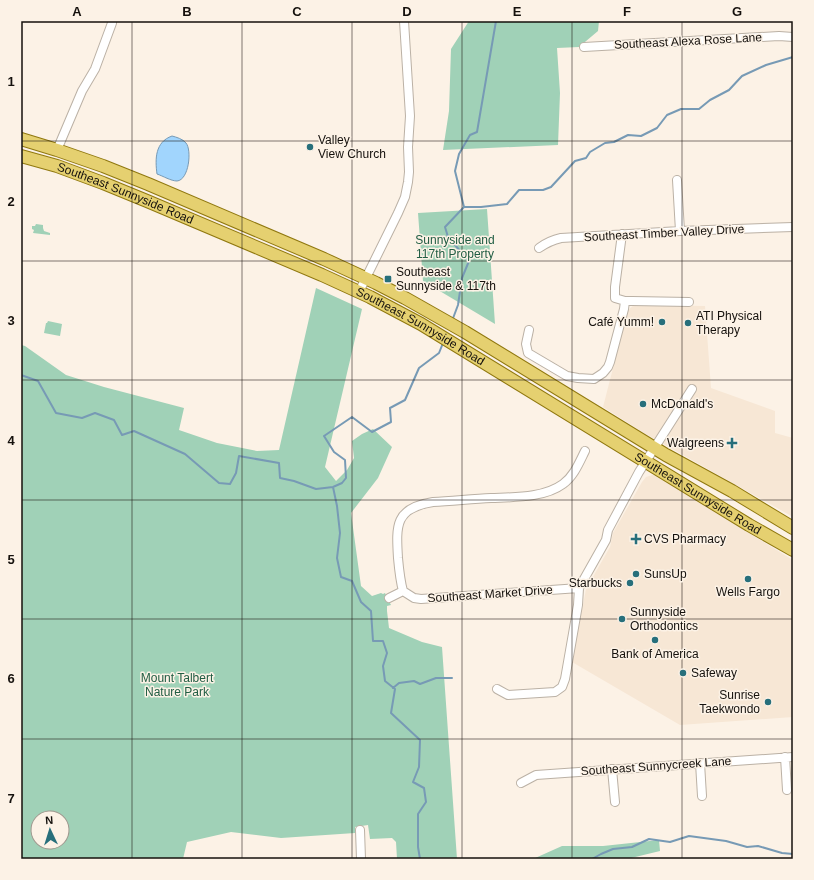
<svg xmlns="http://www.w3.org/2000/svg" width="814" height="880" viewBox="0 0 814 880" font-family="Arial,sans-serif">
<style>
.built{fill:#f7e7d5}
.green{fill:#a0d1b7;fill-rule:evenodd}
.water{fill:#a1d5fd;stroke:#779ab5}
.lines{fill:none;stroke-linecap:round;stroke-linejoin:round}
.stream{stroke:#779ab5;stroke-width:2}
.minor-casing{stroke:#bbb1a5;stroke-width:10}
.primary-casing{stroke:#90780f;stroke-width:14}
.minor{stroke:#fff;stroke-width:8}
.primary{stroke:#e5d070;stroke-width:12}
.grid{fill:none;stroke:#15110d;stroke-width:1;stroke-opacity:0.55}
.poi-dot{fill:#276f7b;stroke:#fcf2e6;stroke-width:1.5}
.labels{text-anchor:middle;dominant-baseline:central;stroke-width:3;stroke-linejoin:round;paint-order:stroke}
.street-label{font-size:12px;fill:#15110d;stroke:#fcf2e6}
.poi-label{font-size:12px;fill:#15110d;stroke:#fcf2e6;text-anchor:start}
.park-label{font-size:12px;fill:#215d43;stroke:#fcf2e6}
.neatline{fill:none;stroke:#15110d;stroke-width:1.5}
.grid-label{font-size:13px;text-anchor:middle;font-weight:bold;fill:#15110d}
</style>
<rect width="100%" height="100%" fill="#fcf2e6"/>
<!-- built -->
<path class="built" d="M634,305L705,306L711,388L775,411V433L793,438V517L644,433L603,407L628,310Z
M652,475H655L793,560V717L680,725L572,662L586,589L610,547L613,533L642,482L646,477Z"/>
<!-- green -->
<path class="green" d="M469,21H599L598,31L579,47L557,48L560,93L558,145L443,150L449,111L451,49Z
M487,209L495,324L423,281L418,213Z
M36,224L43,225V228L44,231L50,233V235L33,233L34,230L32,229V226H35Z
M316,288L362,309L325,467L336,481L347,470L354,458L352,441L362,434L373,429L392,447L378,478L351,513L361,586L372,596L381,593L383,594L385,593L391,605L387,606V611L389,628L422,642L442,647L457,859H397L396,842L392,838L370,839L368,825L355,827V833L281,838L231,832L187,842L183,859H21V345L25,346L66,375L104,387L184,408L179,430L217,443L257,451L279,450ZM38,818H62V842H38Z
M48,321L62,324L60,336L44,333L46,323H47Z
M659,840L660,851L627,859H533L562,846H603Z"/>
<!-- water -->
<path class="water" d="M172,136C176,137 183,139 186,143C192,150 189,180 177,181C171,181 163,176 157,174C155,159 155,142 172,136Z"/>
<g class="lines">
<!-- stream -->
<path class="stream" d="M464,207H481L507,204L519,190H543L551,187L575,161L586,158L590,152L605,143L614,142L628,135L641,136L657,128L667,115L681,109H699L710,100L729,90L742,76L766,65L793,57
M452,321L458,305L462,278L469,261L448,237L445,227L464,207L455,171L459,154L470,135L477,132L496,21
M21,375L38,381L56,413L82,418L95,413L114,420L122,435L134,431L185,454L219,483L230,484L236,473L239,456L279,463L280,478L294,481L316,489L333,487L342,483L346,478L345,460L334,452L324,436L352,417L372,432L391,422L390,408L405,400L419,368L439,353L443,343
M333,487L337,506L340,533L337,558L341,577L352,581L361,602L371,611L373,641H383L387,653L383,666L385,681L395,689L391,713L420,740L419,767L413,782L424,788L426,802L418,814V847L420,859
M393,688L399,683L414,681L420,684L436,678H452
M592,859L601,854L613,849L632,847L649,839L670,842L689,836L726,841L747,847L758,846L782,853L793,854"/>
<defs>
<path id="minor" d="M584,47L779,36L793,37
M57,150L82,91L95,69L112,23V21
M677,180L680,231
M622,234L615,287V298L625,301H632L689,302
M539,248C546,243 552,240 561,238L680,231L793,227
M359,292L398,213L405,197L408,182L409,172L408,147L410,116L404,21
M529,330L526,344L528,353L567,376L578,378L594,379L603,373L608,367L610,362L624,309L625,301
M403,591C400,580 399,569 398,558C396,525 395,508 433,502C452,501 472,499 491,498C514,497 544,498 563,484C574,476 579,463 585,451
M403,591L414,598L421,599L579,588
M389,598L403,591
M497,689L508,695L555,692L562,687L565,679L578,605L579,588L606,540L608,530L639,472L692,389
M785,757L787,790
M700,763L702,796
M612,769L615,802
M521,783L536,775L793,757
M360,830L361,859"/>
<g id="primary">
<path d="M21,139L57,150L103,166L148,184L324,259L376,283L405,298L465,332L666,455L732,491L793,528"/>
<path id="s1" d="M21,156L57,166L103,183L147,201L322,275L370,297L421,324L749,525L793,550"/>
</g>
</defs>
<!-- minor casing -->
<use href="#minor" class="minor-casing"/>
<!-- primary casing -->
<use href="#primary" class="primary-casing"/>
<!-- minor -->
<use href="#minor" class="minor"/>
<!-- primary -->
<use href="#primary" class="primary"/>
</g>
<!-- grid -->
<path class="grid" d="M132,21V859M242,21V859M352,21V859M462,21V859M572,21V859M682,21V859M21,141H793M21,261H793M21,380H793M21,500H793M21,619H793M21,739H793"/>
<!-- markers -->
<g class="poi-dot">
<circle cx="310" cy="147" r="4"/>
<rect x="384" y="275" width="8" height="8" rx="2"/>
<circle cx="662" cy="322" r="4"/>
<circle cx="688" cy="323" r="4"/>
<circle cx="643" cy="404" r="4"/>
<path d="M730 437h4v4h4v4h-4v4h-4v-4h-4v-4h4z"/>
<path d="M634 533h4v4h4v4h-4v4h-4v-4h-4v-4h4z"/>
<circle cx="636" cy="574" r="4"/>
<circle cx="748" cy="579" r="4"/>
<circle cx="630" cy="583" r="4"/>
<circle cx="622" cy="619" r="4"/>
<circle cx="655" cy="640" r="4"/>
<circle cx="683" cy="673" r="4"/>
<circle cx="768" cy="702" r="4"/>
</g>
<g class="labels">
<!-- street labels -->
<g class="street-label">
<text transform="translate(688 41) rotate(-3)">Southeast Alexa Rose Lane</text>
<text stroke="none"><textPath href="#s1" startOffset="111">Southeast Sunnyside Road</textPath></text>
<text transform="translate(664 233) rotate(-3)">Southeast Timber Valley Drive</text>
<text stroke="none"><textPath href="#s1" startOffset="435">Southeast Sunnyside Road</textPath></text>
<text stroke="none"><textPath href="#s1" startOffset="759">Southeast Sunnyside Road</textPath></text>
<text transform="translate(490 594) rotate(-4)">Southeast Market Drive</text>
<text transform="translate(656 766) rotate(-4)">Southeast Sunnycreek Lane</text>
</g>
<!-- poi labels -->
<g class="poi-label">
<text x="318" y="140">Valley<tspan x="318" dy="14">View Church</tspan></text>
<text x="396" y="272">Southeast<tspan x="396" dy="14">Sunnyside &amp; 117th</tspan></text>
<text x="696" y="316">ATI Physical<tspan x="696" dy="14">Therapy</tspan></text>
<text x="654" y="322" text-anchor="end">Café Yumm!</text>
<text x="651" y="404">McDonald's</text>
<text x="724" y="443" text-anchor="end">Walgreens</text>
<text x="644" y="539">CVS Pharmacy</text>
<text x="644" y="574">SunsUp</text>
<text x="622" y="583" text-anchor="end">Starbucks</text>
<text x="748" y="592" text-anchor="middle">Wells Fargo</text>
<text x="630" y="612">Sunnyside<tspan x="630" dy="14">Orthodontics</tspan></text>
<text x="655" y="654" text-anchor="middle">Bank of America</text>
<text x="691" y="673">Safeway</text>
<text x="760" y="695" text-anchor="end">Sunrise<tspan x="760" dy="14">Taekwondo</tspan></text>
</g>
<!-- park labels -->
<g class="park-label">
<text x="455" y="240">Sunnyside and<tspan x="455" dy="14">117th Property</tspan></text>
<text x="177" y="678">Mount Talbert<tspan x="177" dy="14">Nature Park</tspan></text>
</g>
</g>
<!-- border -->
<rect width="814" height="880" fill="none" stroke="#fcf2e6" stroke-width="44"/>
<!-- north arrow -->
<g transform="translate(50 830) rotate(356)"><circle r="19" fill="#fcf2e6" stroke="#a0988f"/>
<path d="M0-3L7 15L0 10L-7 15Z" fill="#276f7b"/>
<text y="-6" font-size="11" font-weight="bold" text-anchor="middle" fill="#15110d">N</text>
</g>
<rect x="22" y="22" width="770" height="836" class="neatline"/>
<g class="grid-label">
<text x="77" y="16">A</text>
<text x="187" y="16">B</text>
<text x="297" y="16">C</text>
<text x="407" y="16">D</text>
<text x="517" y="16">E</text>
<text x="627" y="16">F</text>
<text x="737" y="16">G</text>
<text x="11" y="86">1</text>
<text x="11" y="206">2</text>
<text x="11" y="325">3</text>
<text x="11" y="445">4</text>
<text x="11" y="564">5</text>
<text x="11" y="683">6</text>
<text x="11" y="803">7</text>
</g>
</svg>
